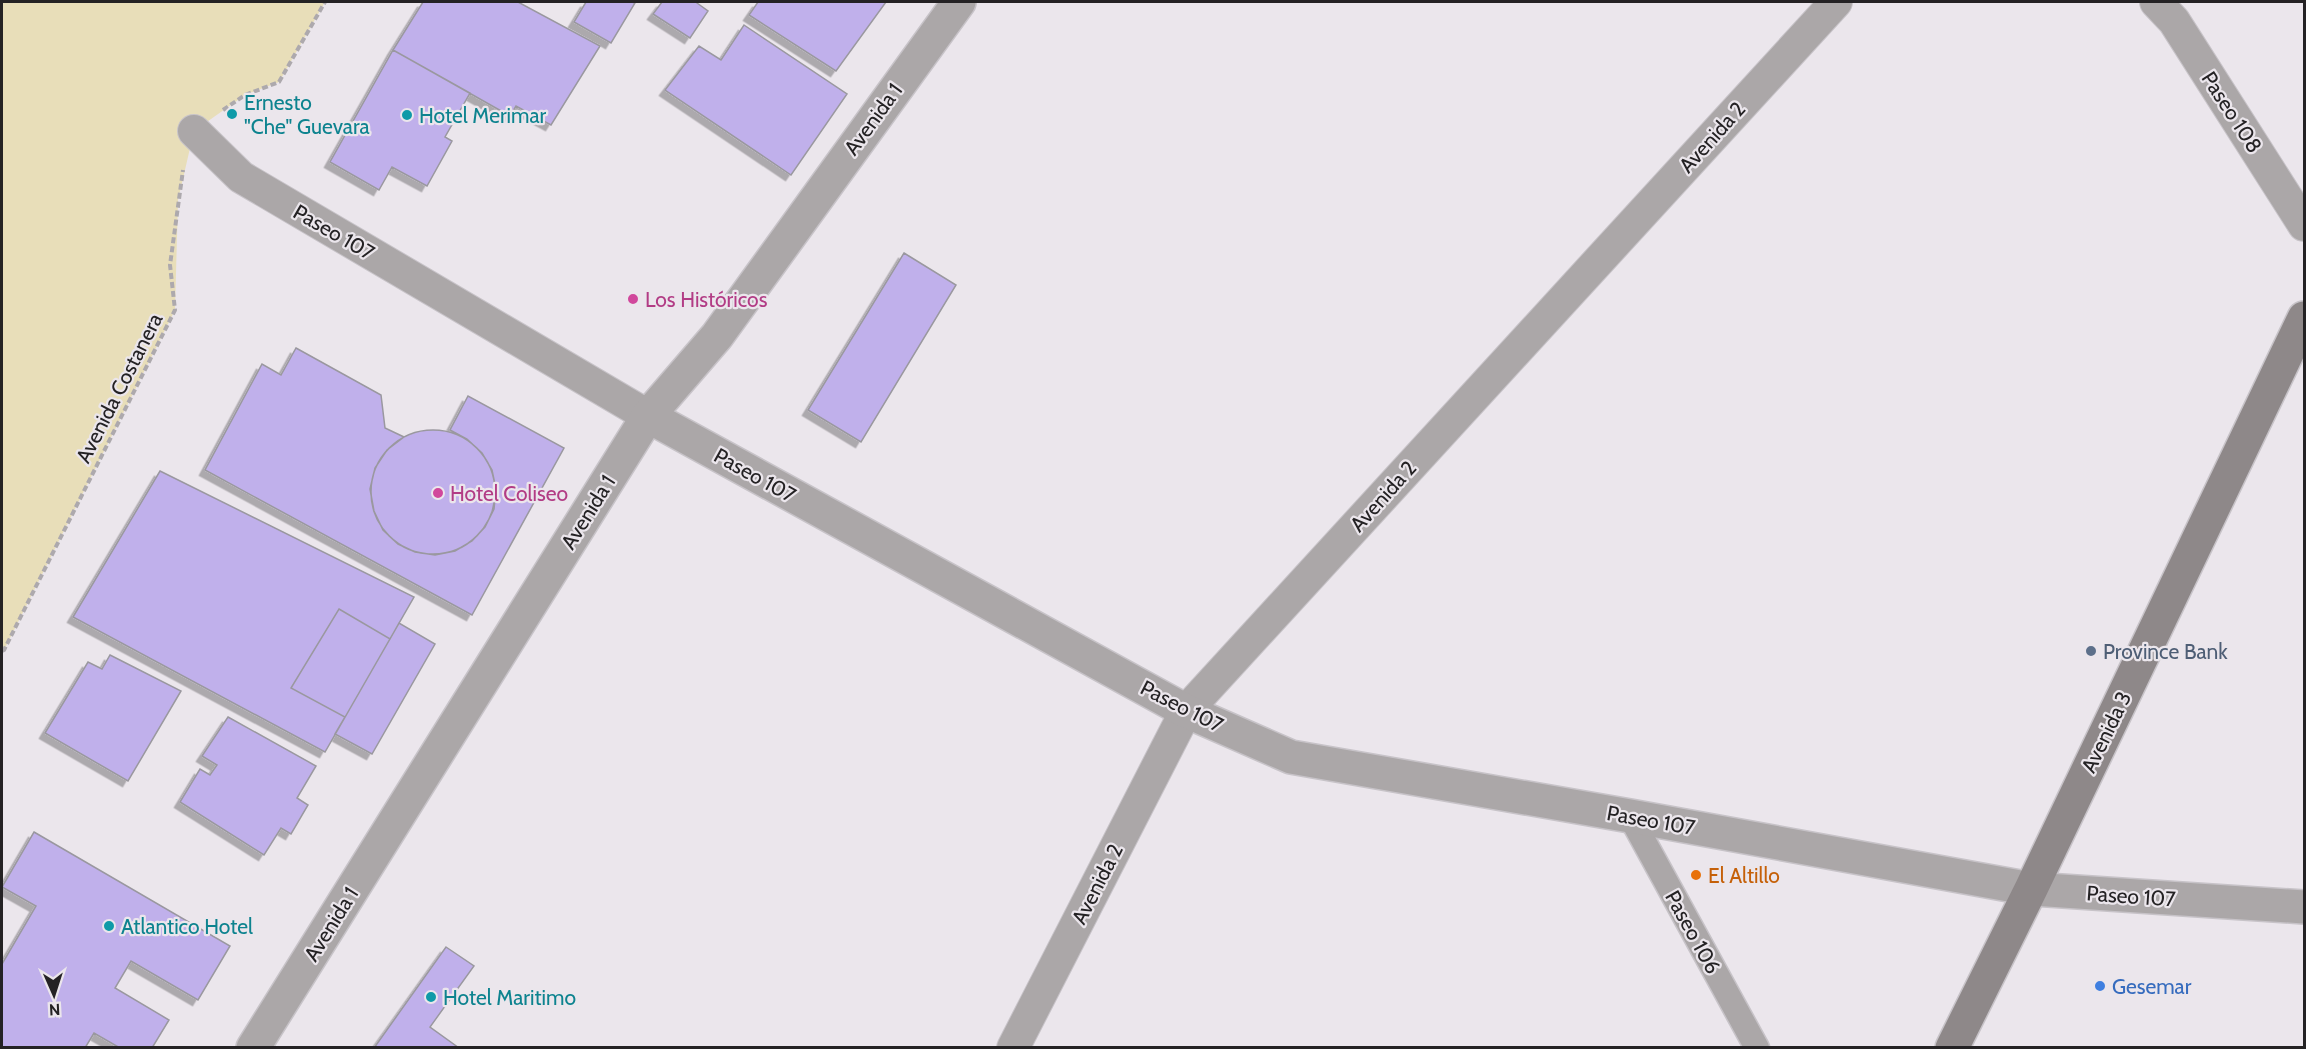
<svg xmlns="http://www.w3.org/2000/svg" width="2306" height="1049" viewBox="0 0 2306 1049" font-family="Cabin,sans-serif">
<style>
.sand{fill:#e8deb9}
.building{fill:#c0b0eb;stroke:#9a989f;stroke-width:1.5;filter:url(#shadow)}
.lines{fill:none;stroke-linecap:round;stroke-linejoin:round}
.pedestrian-casing{stroke:#c7c3c8;stroke-width:27}
.minor-casing{stroke:#c7c3c8;stroke-width:34}
.tertiary-casing{stroke:#c7c3c8;stroke-width:36}
.secondary-casing{stroke:#c7c3c8;stroke-width:36}
.path{stroke:#ada9ad;stroke-width:4;stroke-dasharray:6 3;stroke-linecap:butt}
.pedestrian{stroke:#aba7a8;stroke-width:24}
.minor{stroke:#aba7a8;stroke-width:32}
.tertiary{stroke:#aba7a8;stroke-width:33}
.secondary{stroke:#8e8889;stroke-width:33}
.culture-dot{fill:#0f9aa8;stroke:#ebe6ec;stroke-width:2}
.hotel-dot{fill:#d1479c;stroke:#ebe6ec;stroke-width:2}
.service-dot{fill:#5c6f8a;stroke:#ebe6ec;stroke-width:2}
.food-dot{fill:#e8710a;stroke:#ebe6ec;stroke-width:2}
.shop-dot{fill:#3f7fe0;stroke:#ebe6ec;stroke-width:2}
.labels{text-anchor:middle;dominant-baseline:central;stroke-width:4.5;stroke-linejoin:round;paint-order:stroke}
.culture-label{font-size:21px;fill:#0d838f;stroke:#ebe6ec;text-anchor:start}
.street-label{font-size:21px;fill:#242224;stroke:#ebe6ec}
.hotel-label{font-size:21px;fill:#b23c85;stroke:#ebe6ec;text-anchor:start}
.service-label{font-size:21px;fill:#4e5e75;stroke:#ebe6ec;text-anchor:start}
.food-label{font-size:21px;fill:#c56008;stroke:#ebe6ec;text-anchor:start}
.shop-label{font-size:21px;fill:#366cbe;stroke:#ebe6ec;text-anchor:start}
</style>
<defs>
<filter id="shadow"><feDropShadow dx="-5.5" dy="5.5" stdDeviation="0" flood-color="#0004"/></filter>
</defs>
<rect width="100%" height="100%" fill="#ebe6ec"/>
<!-- sand -->
<path class="sand" d="M2,2H325L279,82L245,95L194,131L178,200L175,310L4,650L2,651Z"/>
<!-- building -->
<path class="building" d="M423,2H518L600,46L551,125L516,106L510,116L393,50Z
M586,2H632L635,3L611,43L574,22Z
M662,2H698L697,3L708,11L690,38L653,14Z
M758,2H886L836,71L749,15Z
M744,25L847,94L791,175L665,90L699,46L721,60Z
M393,50L470,93L445,137L452,141L427,186L392,167L379,190L330,162Z
M904,253L956,285L861,442L808,410Z
M296,348L381,395L385,428L404,437L387,450L375,468L370,489L374,511L383,530L398,544L415,552L435,555L455,551L472,541L485,527L494,509L496,489L492,470L482,453L467,439L450,430L468,396L564,448L472,615L205,470L262,364L281,375Z
M371 492a62 62 0 1 1 124 0a62 62 0 1 1-124 0Z
M160,471L414,597L325,752L73,617Z
M339,609L390,639L399,623L435,644L372,754L335,734L345,717L291,688Z
M110,655L181,691L128,781L45,733L88,662L102,669Z
M228,717L316,766L297,798L308,805L291,834L281,828L264,855L180,802L200,769L210,775L217,765L202,756Z
M34,832L230,946L198,1000L131,961L115,988L169,1020L152,1048H120L94,1033L85,1048H2V964L36,906L2,887Z
M446,947L474,966L430,1027L459,1048H374Z"/>
<g class="lines">
<defs>
<path id="pedestrian" d="M1630,816L1757,1048"/>
<path id="minor" d="M2156,2L2174,21L2304,225
M194,131L241,177L648,416
M1013,1048L1186,711L1836,2"/>
<path id="tertiary" d="M648,416L1186,711L1291,757L1630,816L2031,889L2304,907
M253,1048L648,416L717,336L959,2"/>
<path id="secondary" d="M1952,1048L2031,889L2304,318"/>
</defs>
<!-- pedestrian casing -->
<use href="#pedestrian" class="pedestrian-casing"/>
<!-- minor casing -->
<use href="#minor" class="minor-casing"/>
<!-- tertiary casing -->
<use href="#tertiary" class="tertiary-casing"/>
<!-- secondary casing -->
<use href="#secondary" class="secondary-casing"/>
<!-- path -->
<path class="path" d="M223,110L245,95L279,82L325,2
M2,651L4,650L175,310L170,265L183,170"/>
<!-- pedestrian -->
<use href="#pedestrian" class="pedestrian"/>
<!-- minor -->
<use href="#minor" class="minor"/>
<!-- tertiary -->
<use href="#tertiary" class="tertiary"/>
<!-- secondary -->
<use href="#secondary" class="secondary"/>
</g>
<!-- markers -->
<g class="culture-dot">
<circle cx="232" cy="114" r="6"/>
<circle cx="407" cy="115" r="6"/>
<circle cx="109" cy="926" r="6"/>
<circle cx="431" cy="997" r="6"/>
</g>
<g class="hotel-dot">
<circle cx="633" cy="299" r="6"/>
<circle cx="438" cy="493" r="6"/>
</g>
<circle class="service-dot" cx="2091" cy="651" r="6"/>
<circle class="food-dot" cx="1696" cy="875" r="6"/>
<circle class="shop-dot" cx="2100" cy="986" r="6"/>
<g class="labels">
<!-- culture labels -->
<g class="culture-label">
<text x="244" y="102">Ernesto<tspan x="244" dy="24">"Che" Guevara</tspan></text>
<text x="419" y="115">Hotel Merimar</text>
<text x="121" y="926">Atlantico Hotel</text>
<text x="443" y="997">Hotel Maritimo</text>
</g>
<!-- street labels -->
<g class="street-label">
<text transform="translate(2232 112) rotate(57)">Paseo 108</text>
<text transform="translate(873 119) rotate(-54)">Avenida 1</text>
<text transform="translate(1712 137) rotate(-48)">Avenida 2</text>
<text transform="translate(334 232) rotate(30)">Paseo 107</text>
<text transform="translate(119 388) rotate(-63)">Avenida Costanera</text>
<text transform="translate(755 475) rotate(29)">Paseo 107</text>
<text transform="translate(1383 496) rotate(-48)">Avenida 2</text>
<text transform="translate(588 512) rotate(-58)">Avenida 1</text>
<text transform="translate(1182 706) rotate(27)">Paseo 107</text>
<text transform="translate(2106 732) rotate(-64)">Avenida 3</text>
<text transform="translate(1651 820) rotate(10)">Paseo 107</text>
<text transform="translate(1097 884) rotate(-63)">Avenida 2</text>
<text transform="translate(2131 896) rotate(4)">Paseo 107</text>
<text transform="translate(331 924) rotate(-58)">Avenida 1</text>
<text transform="translate(1693 932) rotate(61)">Paseo 106</text>
</g>
<!-- hotel labels -->
<g class="hotel-label">
<text x="645" y="299">Los Históricos</text>
<text x="450" y="493">Hotel Coliseo</text>
</g>
<!-- service labels -->
<g class="service-label">
<text x="2103" y="651">Province Bank</text>
</g>
<!-- food labels -->
<g class="food-label">
<text x="1708" y="875">El Altillo</text>
</g>
<!-- shop labels -->
<g class="shop-label">
<text x="2112" y="986">Gesemar</text>
</g>
</g>
<!-- border -->
<rect width="2306" height="1049" fill="none" stroke="#242224" stroke-width="6"/>
<!-- north arrow -->
<g transform="translate(54 995) rotate(177)" stroke="#ebe6ec" stroke-width="4.5" paint-order="stroke">
<path d="M0-4.5L10 22L0 15L-10 22Z" fill="#242224"/>
<text y="-9" font-size="16" font-weight="bold" text-anchor="middle" fill="#242224">N</text>
</g>
</svg>
